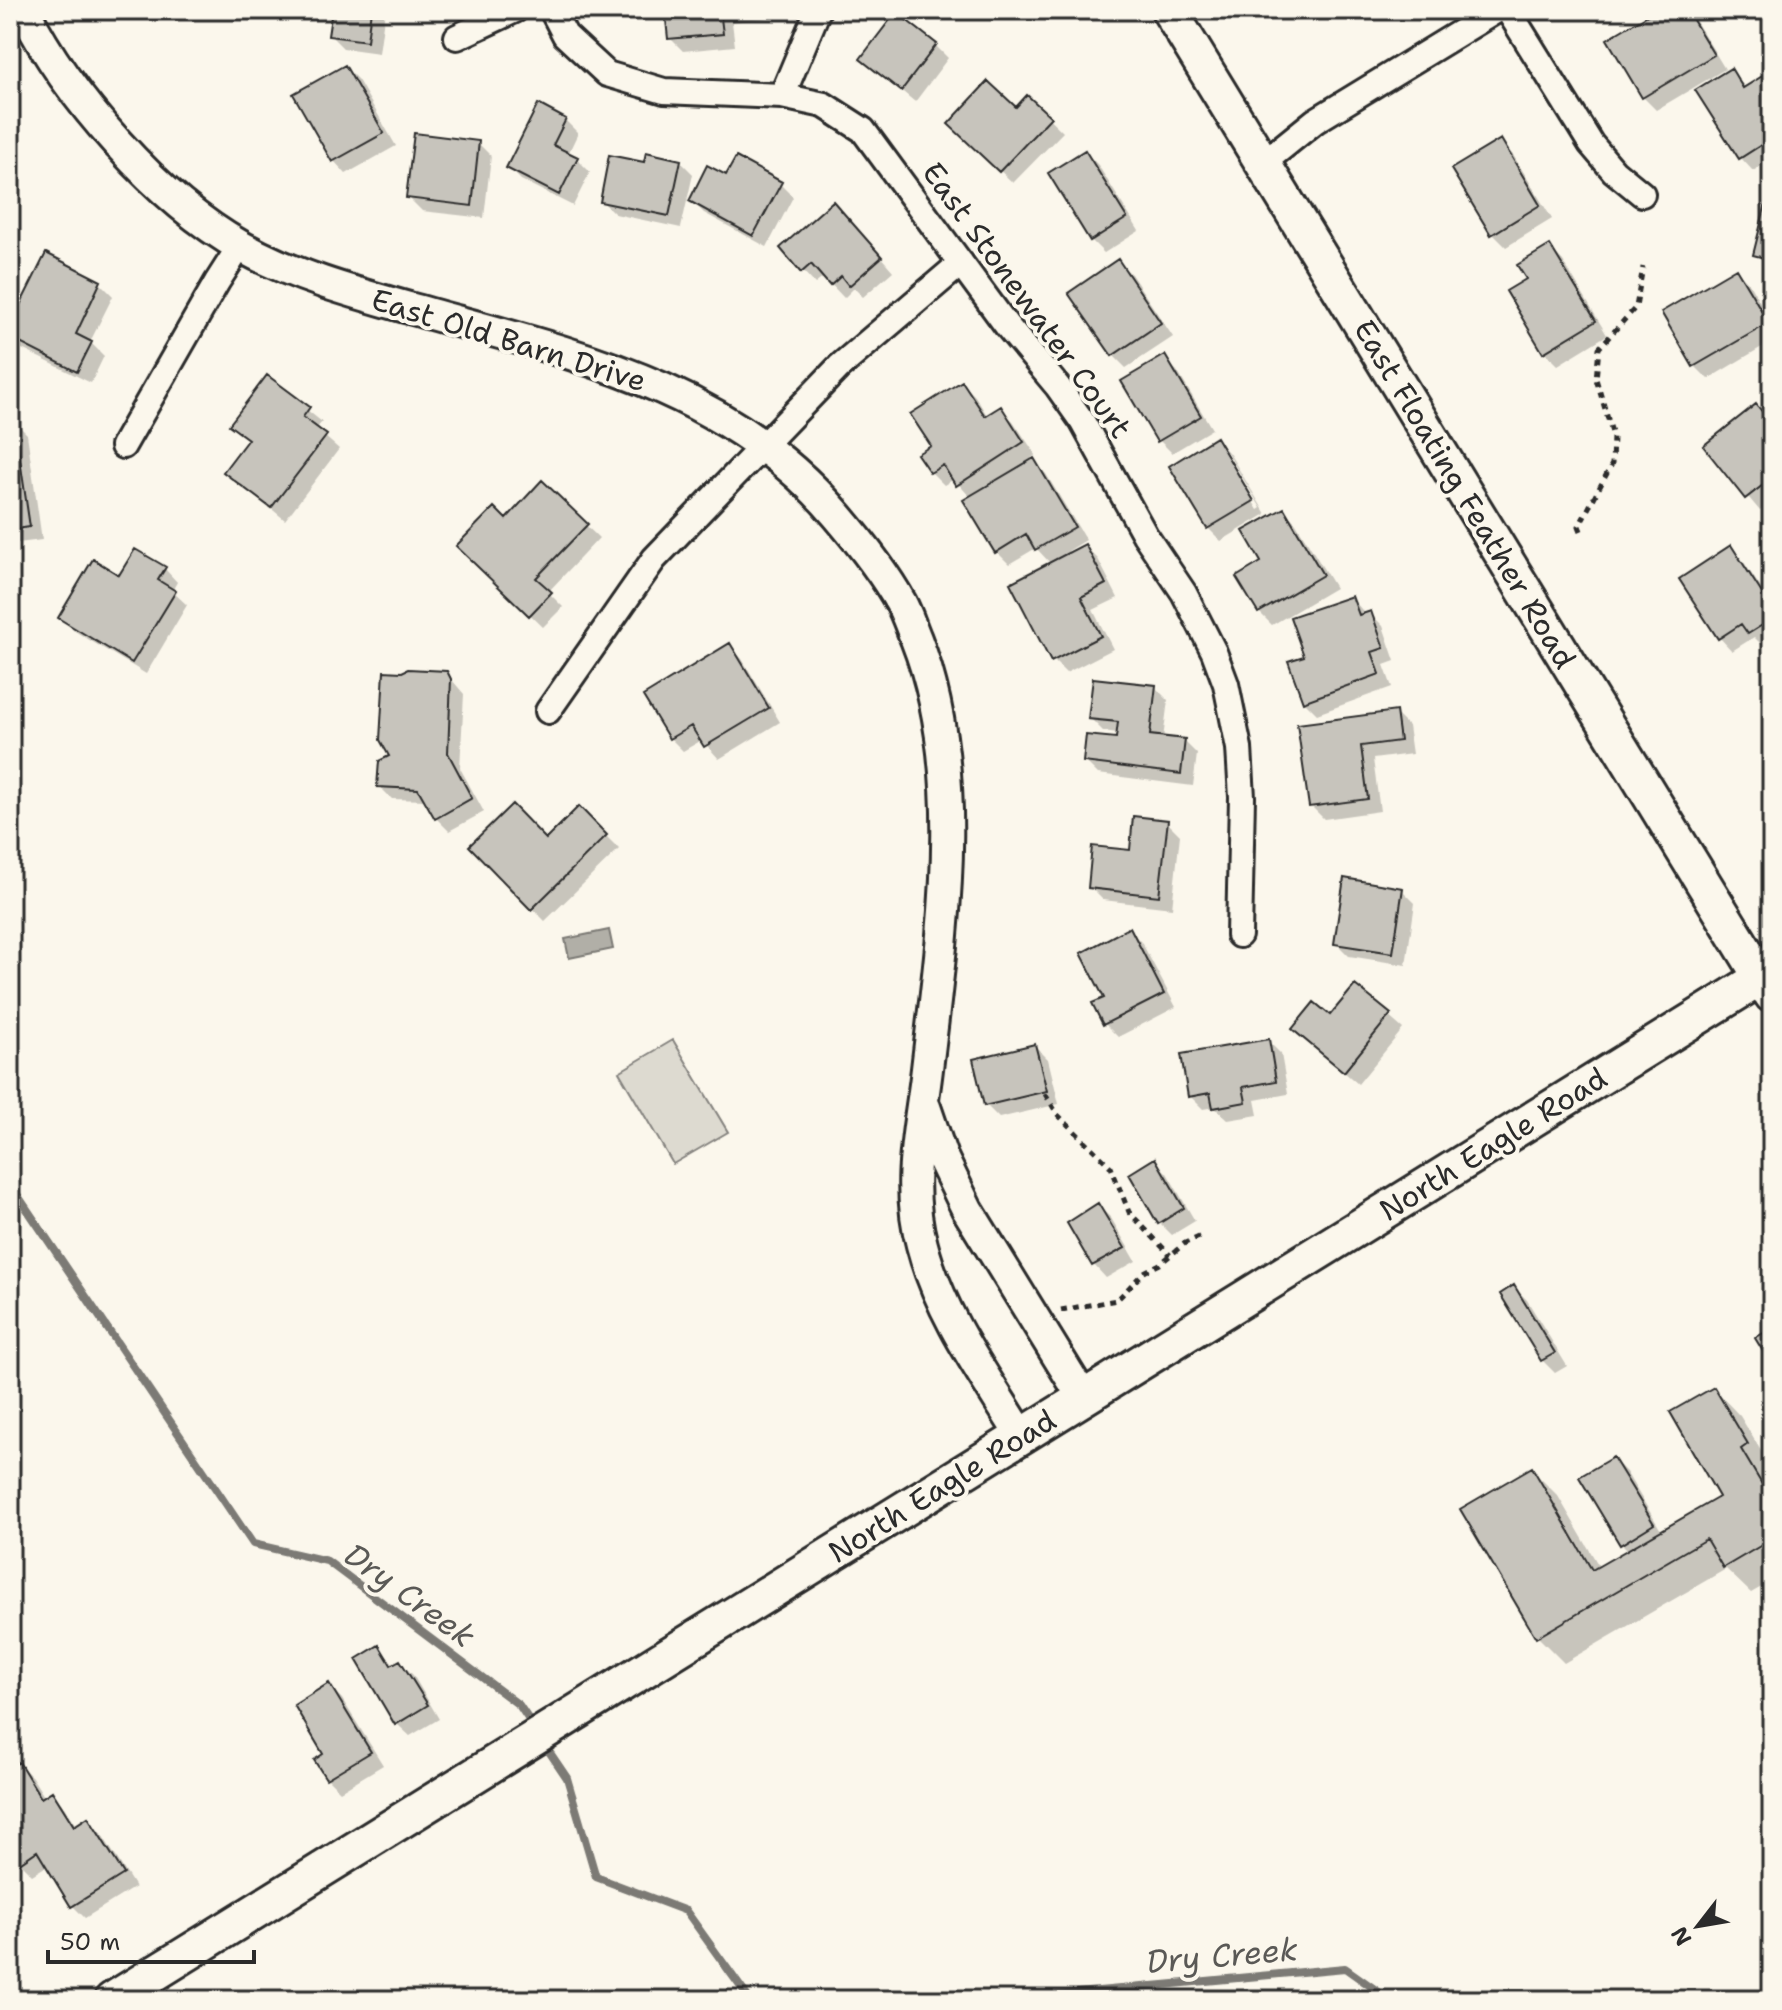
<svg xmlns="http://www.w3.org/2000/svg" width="1782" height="2010" viewBox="0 0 1782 2010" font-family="'Shantell Sans',sans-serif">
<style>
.green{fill:#dddad0;stroke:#84827e;stroke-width:2}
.water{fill:#b1afa7;stroke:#7b7a75;stroke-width:2}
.shadow{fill:#0003;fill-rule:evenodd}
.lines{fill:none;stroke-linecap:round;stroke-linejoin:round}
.stream{stroke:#7b7a75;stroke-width:8}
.building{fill:#c7c4bc;stroke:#2b2b2b;stroke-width:2}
.minor-casing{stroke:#2b2b2b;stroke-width:30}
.tertiary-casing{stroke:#2b2b2b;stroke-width:36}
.secondary-casing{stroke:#2b2b2b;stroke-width:40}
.path{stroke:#2b2b2b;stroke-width:5;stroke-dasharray:6 6;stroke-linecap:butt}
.minor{stroke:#fbf7ec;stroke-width:24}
.tertiary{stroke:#fbf7ec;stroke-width:30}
.secondary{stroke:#fbf7ec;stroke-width:34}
.labels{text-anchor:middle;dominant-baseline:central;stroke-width:8;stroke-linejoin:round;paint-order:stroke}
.street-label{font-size:30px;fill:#2b2b2b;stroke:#fbf7ec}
.water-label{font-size:32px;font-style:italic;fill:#5a5956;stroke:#fbf7ec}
</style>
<rect width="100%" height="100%" fill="#fbf7ec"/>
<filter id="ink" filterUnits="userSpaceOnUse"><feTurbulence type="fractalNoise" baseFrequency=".0125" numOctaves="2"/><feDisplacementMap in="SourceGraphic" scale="16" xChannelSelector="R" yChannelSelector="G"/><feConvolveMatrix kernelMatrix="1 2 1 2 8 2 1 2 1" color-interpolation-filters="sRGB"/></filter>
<g filter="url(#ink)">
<!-- green -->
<path class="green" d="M673,1040L728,1132L673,1164L619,1072Z"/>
<!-- water -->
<path class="water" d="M609,930L613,949L569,958L565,939Z"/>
<!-- shadow -->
<path class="shadow" d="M334,10H385L379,53L343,48L330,35Z
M667,10H780L781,17L732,22L735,46L683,51L670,38Z
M950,10H971L958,18Z
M1660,10H1689L1725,69L1656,110L1643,97Z
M935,45L948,58L915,102L862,58Z
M345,67L358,80L396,146L346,174L334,161Z
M1730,70L1746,88L1772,72V159L1753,171L1741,158Z
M1028,98L1063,132L1013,183L951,124L1016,110Z
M565,120L578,133L568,154L577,159L590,172L573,206L521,180L508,167Z
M1500,142L1513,155L1552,219L1506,247L1493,234Z
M478,143L491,156L484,218L422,211L409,198Z
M1085,152L1098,165L1139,231L1104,253L1091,240Z
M680,161L693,174L681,228L615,214L602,201Z
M727,178L780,184L793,197L767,247L704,213L691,200Z
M1772,189V268L1755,254Z
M846,217L893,271L863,297L854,288L844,298L824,277L815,284L803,271Z
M1550,248L1563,261L1607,335L1558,365L1545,352L1529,280Z
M1118,262L1131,274L1173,337L1126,368L1113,355Z
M1736,270L1749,283L1772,323V341L1708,379L1695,366Z
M100,283L113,296L90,342L104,356L91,383L20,348L10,338V330Z
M1164,358L1177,371L1212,429L1172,453L1159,440Z
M267,378L322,422L316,429L339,449L285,520L226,471L249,441L232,424Z
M962,383L975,396L988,417L1000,409L1013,421L1036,455L1031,458L1046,474L1086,540L1068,551L1070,554L1085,546L1098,559L1118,598L1093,610L1113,649L1066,673L1053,660L1051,564L1036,548L1009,564L996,551L971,498L954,479L944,485L931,472L934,447Z
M14,421L27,434L42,540L10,544V422Z
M1772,424V501L1760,511L1706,447Z
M1216,440L1229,453L1266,514L1221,541L1208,528ZM1223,452H1227L1261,508L1258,510Z
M542,483L599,538L548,592L563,607L543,627L459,546L506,522Z
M1284,510L1296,523L1335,588L1272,625L1259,612L1264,563Z
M1730,548L1743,561L1772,605V640L1763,646L1754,637L1732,651L1720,638L1681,580Z
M165,569L177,582L172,591L187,605L146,674L73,630L60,617L120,578Z
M1352,598L1366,615L1370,613L1383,626L1395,661L1384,665L1392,687L1317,714L1304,701L1306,657Z
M730,646L742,659L780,722L719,759L702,740L683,751L670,738Z
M446,673L464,694L460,768L484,812L449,831L436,818L427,800L392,799L379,786L392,756Z
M1155,687L1168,700L1163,739L1184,741L1197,754L1193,786L1098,774L1085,761L1118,741V733L1103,731L1090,718Z
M1395,713L1408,726L1412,754L1373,759L1380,811L1324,819L1311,806L1300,726Z
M579,809L619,849L545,921L471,846L546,841Z
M1167,822L1180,835L1172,908L1103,900L1090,887Z
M1402,890L1415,903L1406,965L1349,956L1336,943Z
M1129,930L1142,943L1176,1007L1118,1037L1105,1024L1107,998Z
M1355,987L1403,1029L1358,1084L1294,1029L1331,1018Z
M1268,1041L1281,1054L1288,1094L1255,1100L1258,1115L1228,1120L1214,1107L1203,1109L1190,1096Z
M1035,1046L1048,1059L1059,1104L999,1118L986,1105Z
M1154,1161L1167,1173L1195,1221L1172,1235L1160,1223Z
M1098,1206L1111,1218L1136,1261L1106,1278L1094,1265L1069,1223Z
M1514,1287L1527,1300L1567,1366L1555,1373L1542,1360Z
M1714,1389L1740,1416L1772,1469L1766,1476L1772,1485V1581L1751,1593L1726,1569L1564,1663L1538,1637L1531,1469L1558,1496L1600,1568L1629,1551L1622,1544L1613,1459L1626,1472L1662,1532L1722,1497Z
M379,1648L395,1665L400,1662L413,1675L439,1719L410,1736L397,1724Z
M329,1686L342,1699L383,1765L340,1791L327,1778Z
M19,1764L32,1777L45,1798L52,1794L65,1807L77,1826L88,1820L101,1833L135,1887L85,1918L72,1905L48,1865L32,1875L19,1862L10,1847V1770Z"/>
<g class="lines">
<!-- stream -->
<path class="stream" d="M10,1184L253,1544L327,1561L519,1705L535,1729
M542,1741L567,1778L596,1877L686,1911L750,2000
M1001,2000L1345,1968L1390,2000"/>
</g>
<!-- building -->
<path class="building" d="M332,10H371L367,41L328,36Z
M665,10H720L723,34L668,39Z
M1656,10H1687L1714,55L1642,98L1607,39Z
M896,12L937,44L901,91L860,59Z
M345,65L384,133L332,162L293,94Z
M1731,68L1743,88L1772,70V138L1739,159L1695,90Z
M988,81L1016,107L1027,95L1051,117L999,172L948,124Z
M538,104L566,119L553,145L578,157L559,195L506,168Z
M414,133L479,141L472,206L406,198Z
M1501,139L1540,205L1491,235L1451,169Z
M1085,150L1127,218L1090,241L1048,173Z
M646,152L681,160L669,216L600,202L609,155L644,162Z
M736,157L782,182L753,236L689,201L707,165L726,175Z
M1770,187H1772V260L1753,255Z
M833,201L882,257L849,286L841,276L830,286L811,264L801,273L780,248Z
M1550,245L1596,321L1543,353L1506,291L1526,279L1517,265Z
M46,253L101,281L76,334L92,342L77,372L10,338V325Z
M1118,259L1161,323L1112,356L1068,293Z
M1736,268L1769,323L1693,367L1661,312Z
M1165,355L1201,416L1157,442L1121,381Z
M267,375L310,407L303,417L327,435L271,508L223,472L248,439L229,425Z
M962,381L985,416L1001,406L1024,442L956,486L943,465L930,473L917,454L931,446L910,414Z
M1756,404L1772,424V478L1745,499L1703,446Z
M14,419L30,527L10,530V420Z
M1216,437L1254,501L1207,529L1169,466Z
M1034,458L1075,527L1035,550L1026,534L995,553L963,500Z
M542,480L588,524L536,578L552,592L529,616L456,546L494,507L506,519Z
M1284,508L1323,575L1258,613L1236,577L1261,562L1243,531Z
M1085,544L1106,584L1081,597L1101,636L1051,662L1010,583Z
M1731,545L1772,609V619L1748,634L1741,624L1718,639L1679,579Z
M135,549L166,567L158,580L176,591L132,663L58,618L93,559L119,575Z
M1352,596L1359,615L1371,611L1384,648L1372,652L1380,674L1303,702L1288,661L1304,656L1290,617Z
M730,643L769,708L704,747L691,726L669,739L643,696Z
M408,669L447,671L451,679L448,753L472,798L435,819L418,789L377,787L379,761L389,756L380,740L384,671L402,672Z
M1093,678L1156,685L1150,735L1185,739L1181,774L1083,762L1086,735L1116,738L1118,722L1088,719Z
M1396,711L1400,741L1361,746L1368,799L1309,807L1297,724Z
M512,804L546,839L579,806L607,835L531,910L469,846Z
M1133,816L1168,820L1159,896L1088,888L1092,846L1130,850Z
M1344,878L1403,888L1393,953L1334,944Z
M1130,927L1164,994L1103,1025L1092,1003L1104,998L1081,953Z
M1355,985L1391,1014L1344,1072L1292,1029L1314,1002L1330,1015Z
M1269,1039L1276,1081L1243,1087L1246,1102L1213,1108L1210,1093L1188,1097L1181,1054Z
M1035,1044L1047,1091L984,1106L973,1059Z
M1155,1158L1184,1208L1158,1224L1129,1174Z
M1098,1203L1125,1248L1092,1266L1067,1223Z
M1514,1285L1555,1353L1541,1361L1500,1294Z
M1772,1328V1352L1766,1356L1755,1338Z
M1714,1387L1748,1444L1741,1449L1772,1501V1539L1723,1568L1706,1539L1536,1638L1460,1509L1532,1467L1592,1570L1719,1497L1670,1412Z
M1613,1457L1654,1524L1620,1545L1579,1477Z
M379,1645L391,1665L400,1660L428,1705L395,1725L356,1659Z
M329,1683L371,1752L326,1779L314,1760L323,1754L294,1705Z
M19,1762L41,1798L52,1791L74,1826L88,1817L124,1874L71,1907L37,1851L18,1864L10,1851V1768Z"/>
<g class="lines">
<defs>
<path id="minor" d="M552,10L565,35L607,74L664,91L782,96L824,105L863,130L1007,326L1058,387L1082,421L1145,535L1184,593L1214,652L1226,684L1239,748L1242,797L1239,935
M1508,10L1591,144L1614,171L1642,194
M457,37L515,10
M782,96L818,10
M1263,163L1315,121L1497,10
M123,446L217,282L240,246
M548,711L654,559L839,367L961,263"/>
<path id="tertiary" d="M24,10C67,96 158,200 242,247C294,276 352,292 409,308C565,352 726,384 837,515C860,542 884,572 901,603C907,614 911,627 916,639C968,771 943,932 927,1069C920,1129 905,1184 922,1245C940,1315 985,1376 1022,1437
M925,1107L942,1157L967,1209L1084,1399"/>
<path id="secondary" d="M1169,10L1772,995
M112,2000L1772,971"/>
</defs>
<!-- minor casing -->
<use href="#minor" class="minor-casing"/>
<!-- tertiary casing -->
<use href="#tertiary" class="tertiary-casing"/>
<!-- secondary casing -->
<use href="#secondary" class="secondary-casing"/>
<!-- path -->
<path class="path" d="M1581,531L1579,526L1612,464L1613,436L1596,379L1599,348L1636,307L1643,267
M1045,1094L1058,1115L1111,1167L1129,1212L1170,1255
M1061,1310L1117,1300L1144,1272L1160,1264L1185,1243L1204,1235"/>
<!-- minor -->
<use href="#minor" class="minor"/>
<!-- tertiary -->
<use href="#tertiary" class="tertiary"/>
<!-- secondary -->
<use href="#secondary" class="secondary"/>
</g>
</g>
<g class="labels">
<!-- street labels -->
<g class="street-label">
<text transform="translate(1027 300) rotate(54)">East Stonewater Court</text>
<text transform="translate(509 340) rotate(17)">East Old Barn Drive</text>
<text transform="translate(1465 494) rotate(59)">East Floating Feather Road</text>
<text transform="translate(1493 1144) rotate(-32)">North Eagle Road</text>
<text transform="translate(942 1486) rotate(-32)">North Eagle Road</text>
</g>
<!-- water labels -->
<g class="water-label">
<text transform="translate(410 1595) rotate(36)">Dry Creek</text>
<text transform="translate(1222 1955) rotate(-5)">Dry Creek</text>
</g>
</g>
<!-- margin -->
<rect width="1782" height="2010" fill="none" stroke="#fbf7ec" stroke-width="40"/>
<rect x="20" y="20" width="1742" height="1970" fill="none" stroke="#2b2b2b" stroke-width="3" filter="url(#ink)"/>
<!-- north arrow -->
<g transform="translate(1698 1926) rotate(239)" stroke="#fbf7ec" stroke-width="6" paint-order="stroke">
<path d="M0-6L14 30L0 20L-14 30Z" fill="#2b2b2b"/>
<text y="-12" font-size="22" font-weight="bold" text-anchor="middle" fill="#2b2b2b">N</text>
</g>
<!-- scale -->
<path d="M48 1950v12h206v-12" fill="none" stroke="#2b2b2b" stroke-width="4"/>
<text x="60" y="1950" font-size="24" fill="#2b2b2b" stroke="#fbf7ec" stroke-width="6" paint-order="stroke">50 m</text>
</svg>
